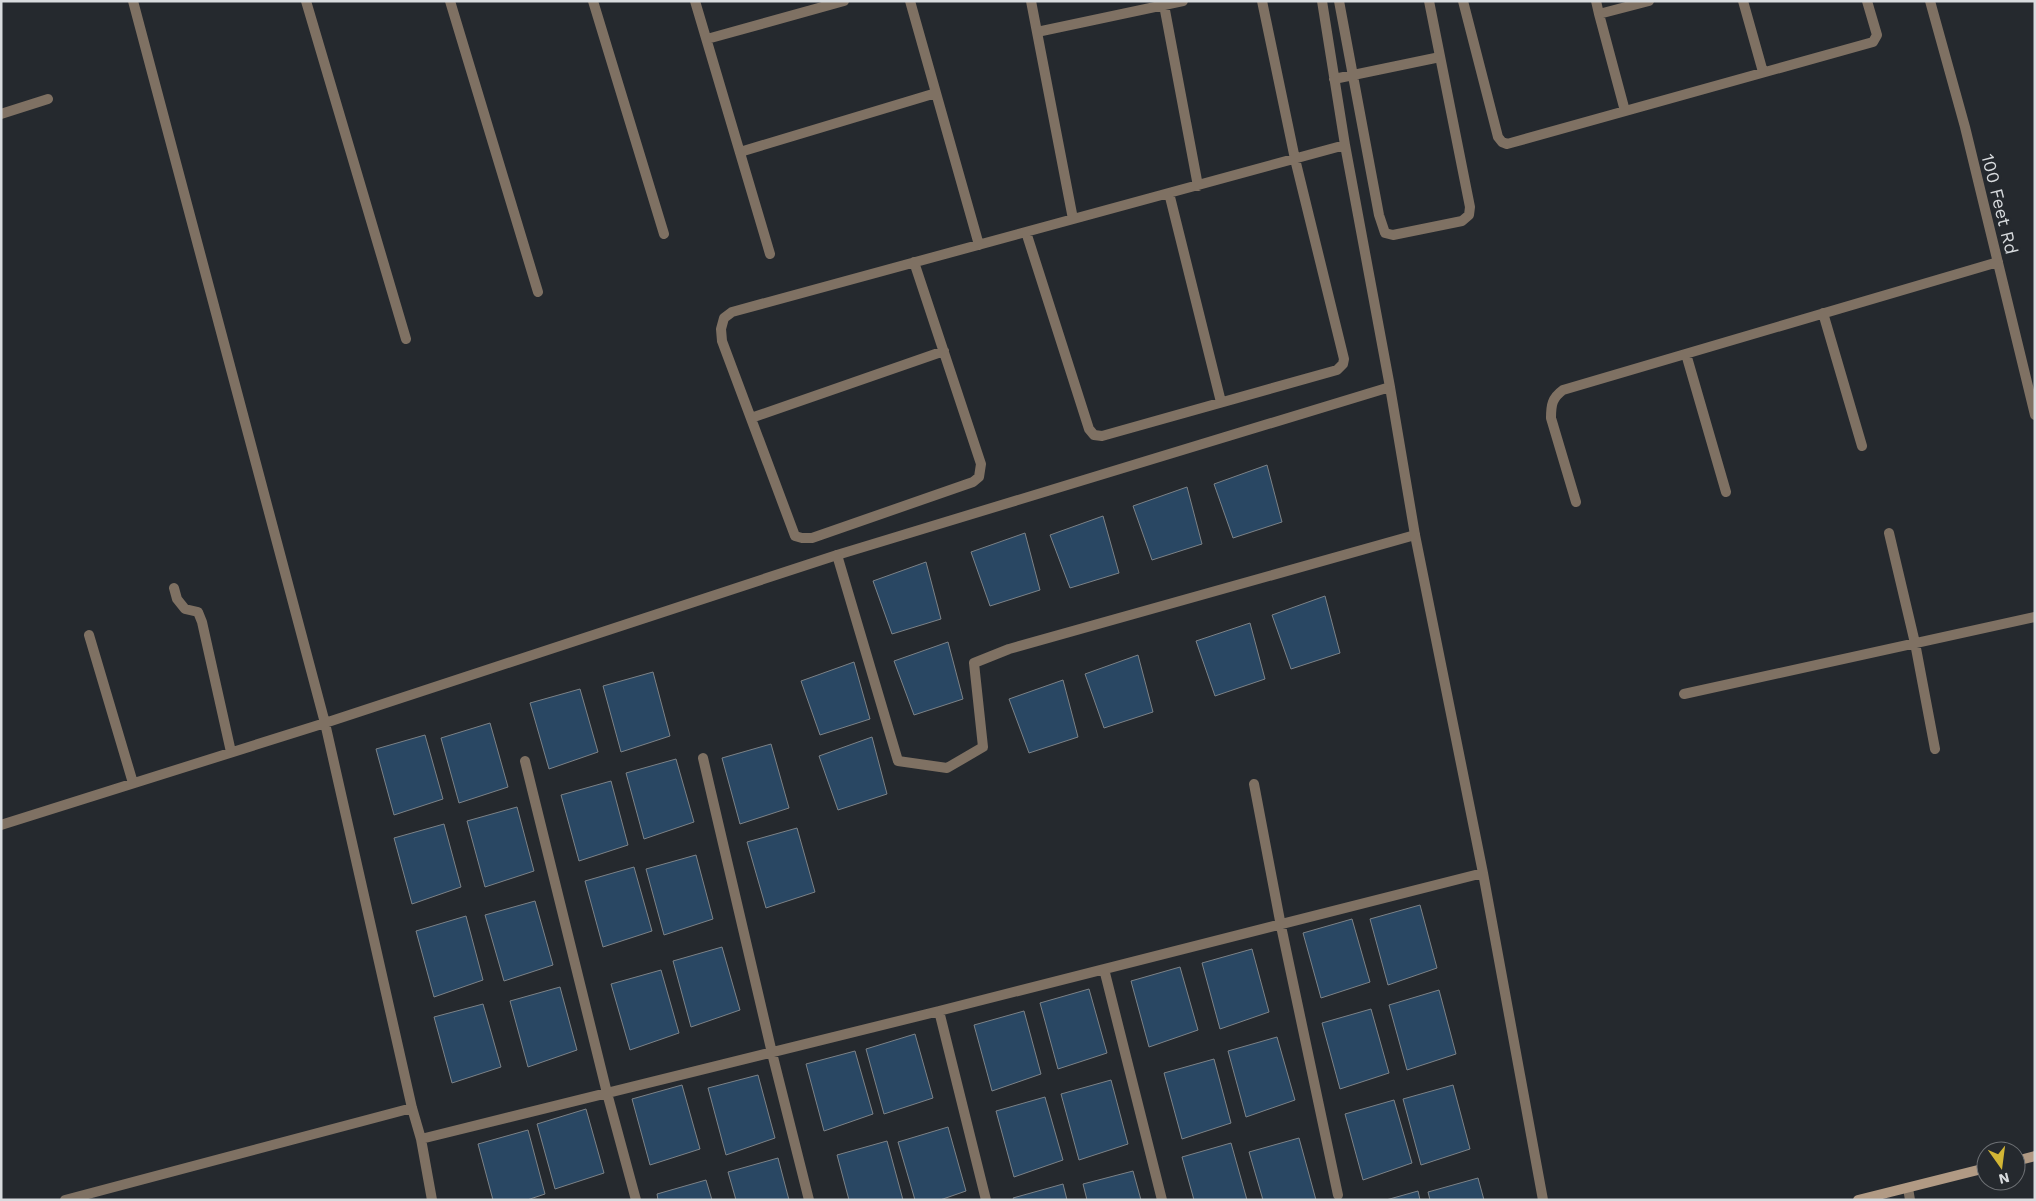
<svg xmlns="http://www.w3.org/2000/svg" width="2036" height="1201" viewBox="0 0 2036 1201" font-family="'Work Sans',sans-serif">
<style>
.building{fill:#294763;stroke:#7c8287}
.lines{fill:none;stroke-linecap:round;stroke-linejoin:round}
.lane{stroke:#7f7163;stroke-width:10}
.street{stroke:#7f7163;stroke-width:10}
.secondary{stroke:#b19a84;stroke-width:10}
.labels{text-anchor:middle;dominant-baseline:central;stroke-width:5;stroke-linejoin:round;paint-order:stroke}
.street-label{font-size:18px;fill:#d8dbde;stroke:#25292e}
</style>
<rect width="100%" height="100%" fill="#25292e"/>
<!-- building -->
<path class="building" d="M1267,465L1282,522L1233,538L1214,484Z
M1187,487L1202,544L1152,560L1133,506Z
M1103,516L1119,573L1070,588L1050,535Z
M1025,533L1040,590L990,606L971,552Z
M926,562L941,619L892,634L873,581Z
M1325,596L1340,653L1291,669L1272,615Z
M1250,623L1265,679L1215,696L1196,641Z
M948,642L963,699L914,715L894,661Z
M1138,655L1153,712L1104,728L1085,674Z
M854,662L870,719L820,735L801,681Z
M653,672L670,736L621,752L603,686Z
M1063,680L1078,737L1029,753L1009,699Z
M580,689L598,752L549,769L530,703Z
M490,723L508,787L459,803L441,738Z
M425,735L443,799L394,815L376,749Z
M872,737L887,794L838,810L819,756Z
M771,744L789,808L740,824L722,758Z
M676,759L694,822L644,839L626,773Z
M611,781L628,845L579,861L561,795Z
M517,807L534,871L485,887L467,821Z
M444,824L461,887L412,904L394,838Z
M797,828L815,892L766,908L747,842Z
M696,855L713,919L664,935L646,869Z
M634,867L652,931L603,947L585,881Z
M535,901L553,965L504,981L485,915Z
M1420,905L1437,968L1388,985L1370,919Z
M466,916L483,980L434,997L416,931Z
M1352,919L1370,982L1321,998L1303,933Z
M722,947L740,1010L691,1027L673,961Z
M1252,949L1269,1012L1220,1029L1202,963Z
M1180,967L1198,1030L1149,1047L1131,981Z
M661,970L679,1033L630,1050L611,984Z
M560,987L577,1050L528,1067L510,1001Z
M1089,989L1107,1053L1058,1069L1040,1003Z
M1439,990L1456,1054L1407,1070L1389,1005Z
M483,1004L501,1067L452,1083L434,1017Z
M1371,1009L1389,1073L1340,1089L1322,1023Z
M1024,1011L1041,1074L992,1091L974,1025Z
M915,1034L933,1098L884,1114L866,1049Z
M1277,1037L1295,1100L1246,1117L1228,1051Z
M855,1051L873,1114L824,1131L806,1064Z
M1214,1059L1231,1123L1182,1139L1164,1073Z
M758,1075L775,1138L726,1155L708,1088Z
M1111,1080L1128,1144L1079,1160L1061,1094Z
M682,1085L700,1149L650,1165L632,1099Z
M1453,1085L1470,1149L1421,1165L1403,1099Z
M1045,1097L1063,1160L1014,1177L996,1111Z
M1394,1100L1412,1163L1363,1180L1345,1114Z
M586,1109L604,1173L555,1189L537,1124Z
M948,1127L966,1191L940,1200H915L898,1142Z
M528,1130L545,1194L527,1200H493L478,1144Z
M1299,1138L1316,1200H1263L1249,1152Z
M887,1141L903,1200H849L837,1155Z
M1231,1143L1247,1200H1194L1182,1157Z
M778,1158L789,1200H736L728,1172Z
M1133,1171L1141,1200H1087L1083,1184Z
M1478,1178L1484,1200H1430L1428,1192Z
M706,1180L712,1200H658L657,1194Z
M1063,1184L1067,1200H1014L1013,1198Z
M1418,1191L1420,1200H1386Z"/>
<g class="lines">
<!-- lane -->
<path class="lane" d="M837,555L898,761L947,768L983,747L974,663L1009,649L1415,535"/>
<!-- street -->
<path class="street" d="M133,1L325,723L412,1108L421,1139L432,1200
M306,1L406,339
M450,1L538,292
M593,1L664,234
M695,1L770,254
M910,1L979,245
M1031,1L1073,219
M1322,1L1345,145L1390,387
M1339,1L1379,215L1385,233L1393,235L1462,221L1469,215L1470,207L1429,1
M1463,1L1498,137L1502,142L1507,144L1873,42L1877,35L1867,1
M1596,1L1599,14L1649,1
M1743,1L1763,72
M1930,1L1965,127L2035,415
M1164,5L1198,186
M1599,14L1625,111
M1037,32L1183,1
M707,39L844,1
M1334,79L1440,57
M1,114L48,99
M740,152L936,93
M1169,193L1221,402
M1026,232L1089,429L1094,435L1102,436L1337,370L1343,364L1344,359L1295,159L1262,1
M914,262L981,464L979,477L973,482L812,538H802L795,536L722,341L721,329L724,318L732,312L1345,145
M1823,313L1862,446
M1686,354L1726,492
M751,418L944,351
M1576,502L1551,418C1551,405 1552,398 1563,390L1998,262
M1889,533L1915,643L1935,749
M174,588L177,599L185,609L198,612L202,622L231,752
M89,635L133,783
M1684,694L2035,617
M703,758L772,1053L809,1200
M525,761L607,1093L636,1200
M1254,784L1281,926L1338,1195
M1,825L325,723L837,555L1390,387L1415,535L1483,873L1543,1200
M1104,969L1162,1200
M939,1011L986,1200
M421,1139L939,1011L1483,873
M1908,1188L1910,1200
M65,1200L412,1108"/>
<!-- secondary -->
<path class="secondary" d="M2016,1161L2035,1156
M1858,1200L1986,1168"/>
</g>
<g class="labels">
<!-- street labels -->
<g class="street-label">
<text transform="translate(2000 204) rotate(76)">100 Feet Rd</text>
</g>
</g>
<!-- border -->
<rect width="2036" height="1201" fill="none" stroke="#d8dbde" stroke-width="5"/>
<!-- north arrow -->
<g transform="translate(2001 1166) rotate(166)"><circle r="24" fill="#25292e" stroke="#6d7074"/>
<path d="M0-4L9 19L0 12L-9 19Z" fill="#d3b635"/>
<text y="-8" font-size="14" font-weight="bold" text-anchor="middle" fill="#d8dbde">N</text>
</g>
</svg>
